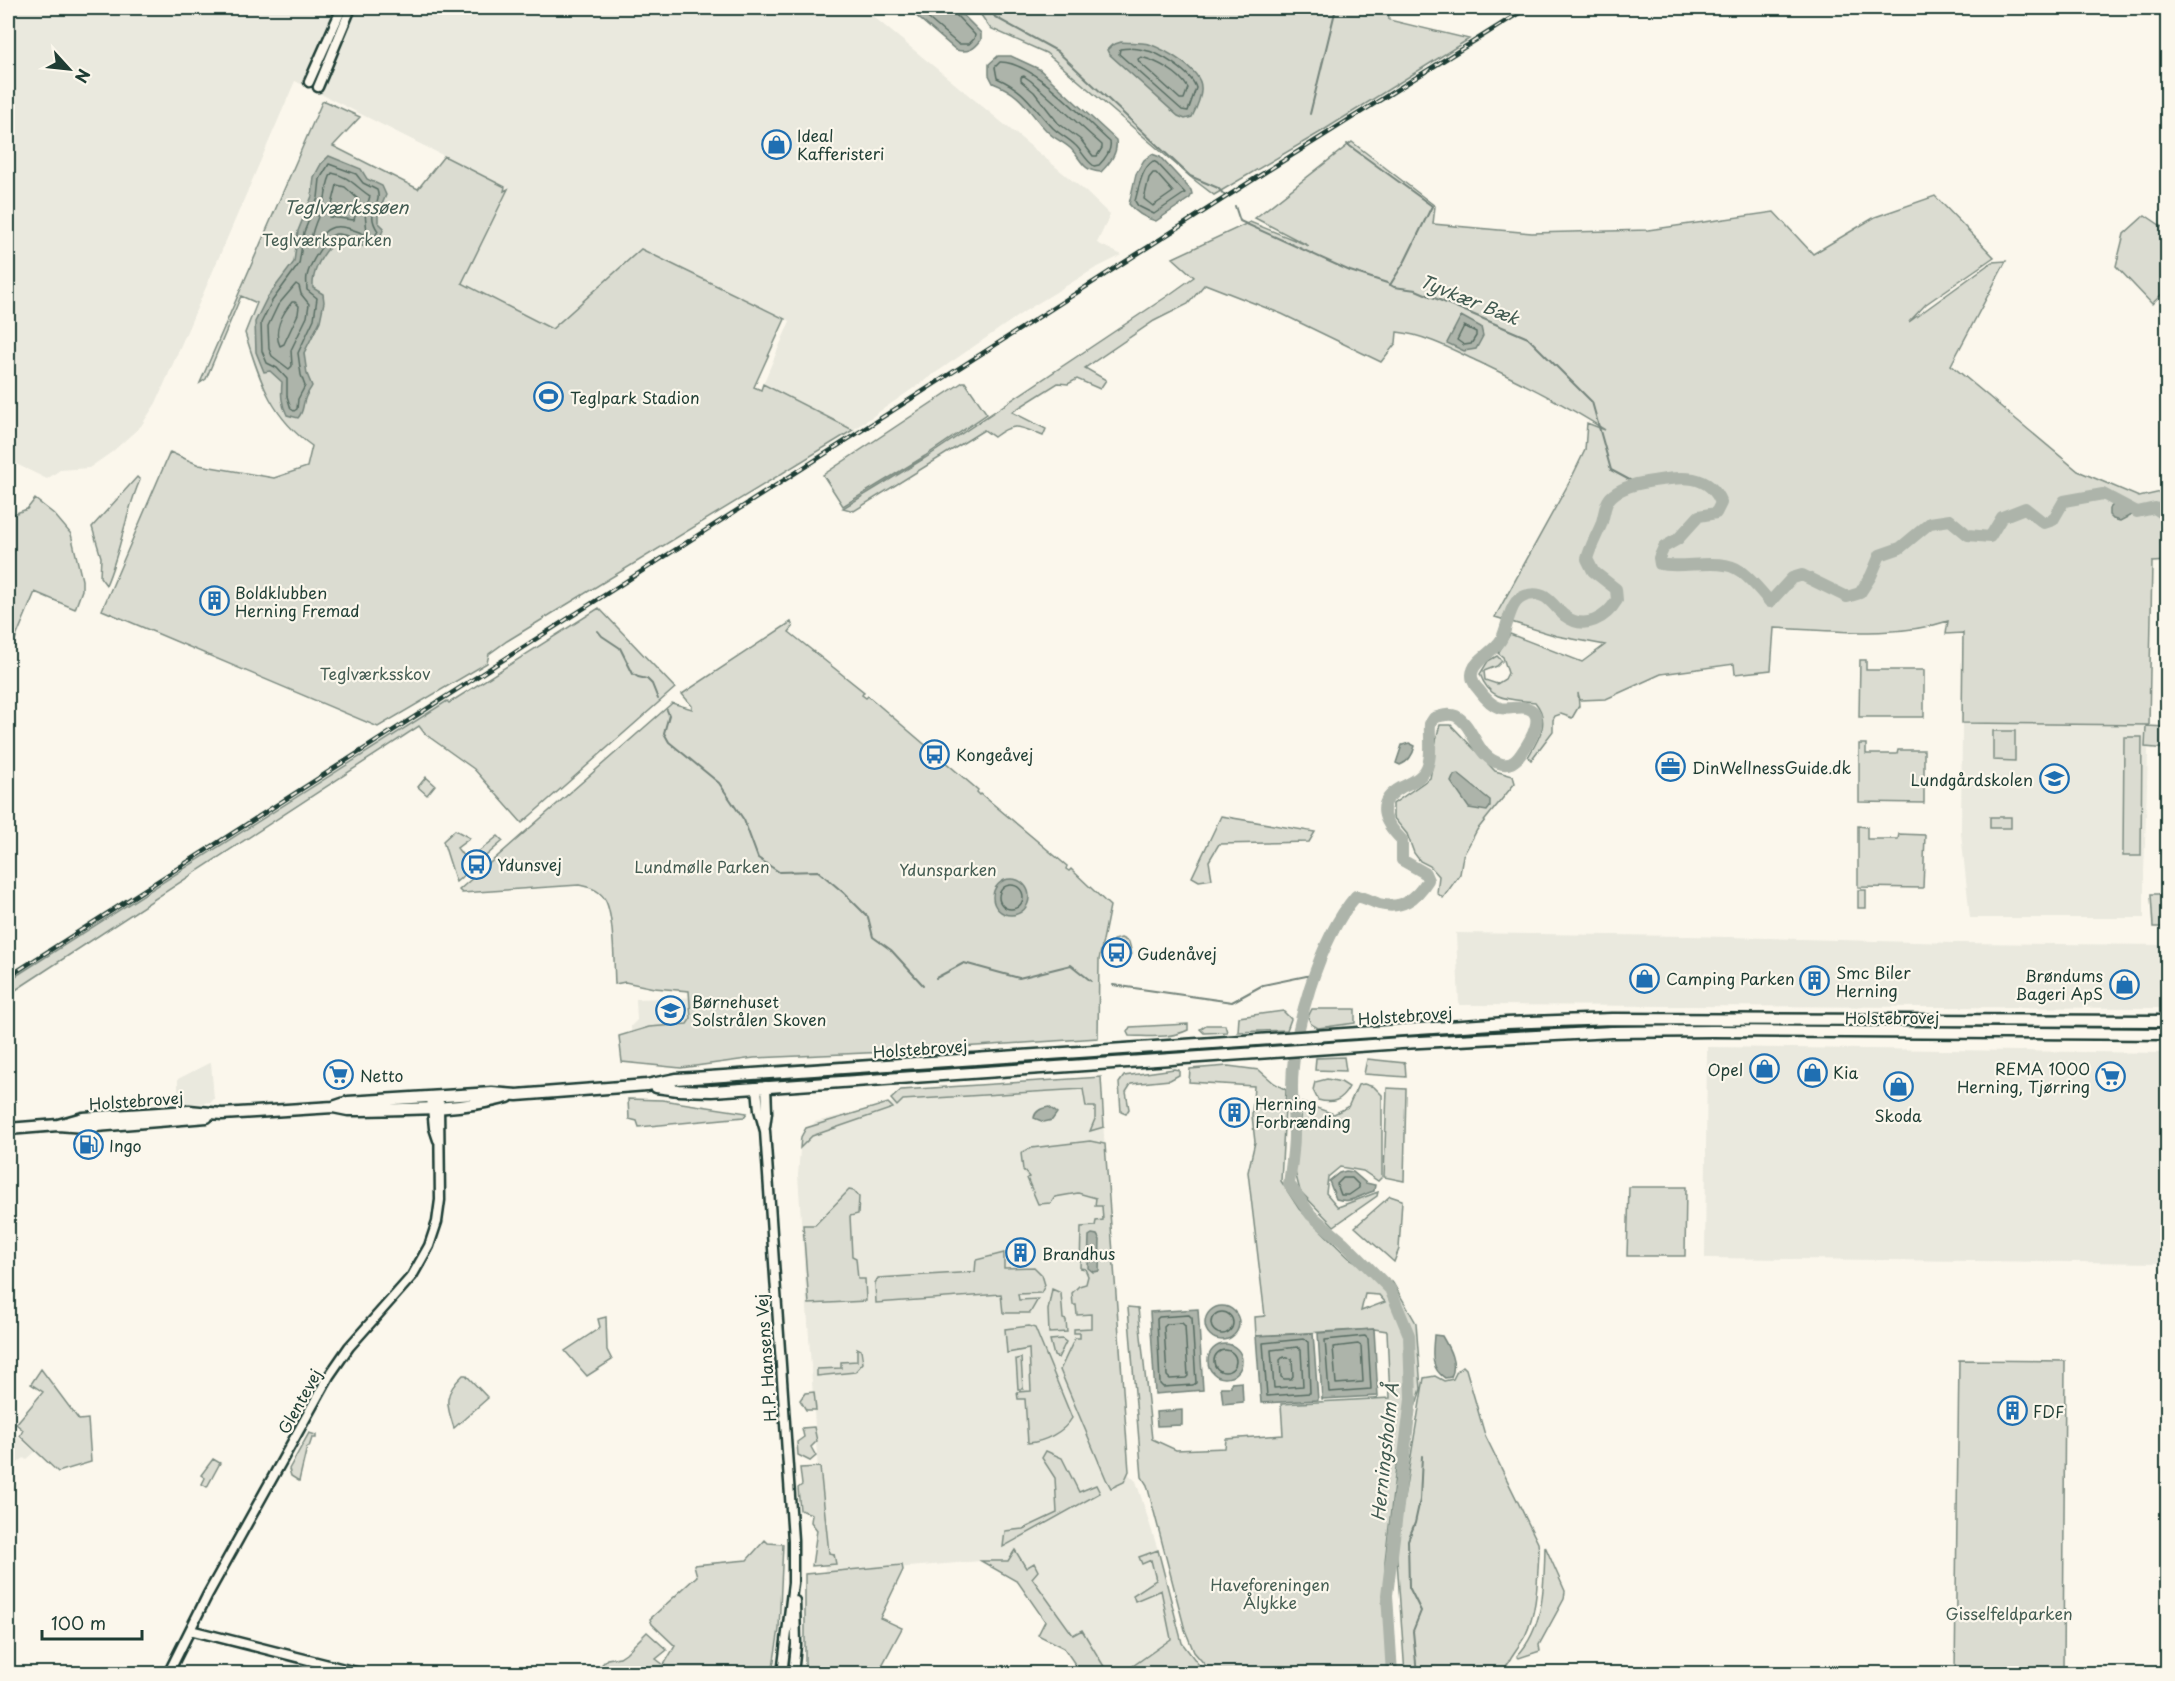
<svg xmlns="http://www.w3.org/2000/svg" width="2175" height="1681" viewBox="0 0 2175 1681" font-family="'Playpen Sans',sans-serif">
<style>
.built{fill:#eae9de}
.green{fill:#dbdcd1;stroke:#7d8c82;stroke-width:1.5;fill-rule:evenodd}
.water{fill:#adb4aa;stroke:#74847b;stroke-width:1.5}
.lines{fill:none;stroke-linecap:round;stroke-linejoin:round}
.shore{stroke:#586d63;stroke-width:1.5}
.stream{stroke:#74847b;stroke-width:2}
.river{stroke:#adb4aa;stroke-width:12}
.minor-casing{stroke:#1f3d34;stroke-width:13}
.major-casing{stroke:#1f3d34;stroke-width:15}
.minor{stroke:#fbf7ec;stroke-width:8}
.major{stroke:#fbf7ec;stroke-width:10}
.rail-casing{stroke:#1f3d34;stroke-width:4.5}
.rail{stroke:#fbf7ec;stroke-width:2;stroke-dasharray:7;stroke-linecap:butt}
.labels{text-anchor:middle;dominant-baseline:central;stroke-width:4.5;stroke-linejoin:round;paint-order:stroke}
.poi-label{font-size:16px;fill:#1f3d34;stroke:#fbf7ec;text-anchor:start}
.park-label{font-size:16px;fill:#455d53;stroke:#fbf7ec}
.street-label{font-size:16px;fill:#1f3d34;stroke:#fbf7ec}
.water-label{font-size:18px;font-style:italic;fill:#425b52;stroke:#fbf7ec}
</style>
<rect width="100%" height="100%" fill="#fbf7ec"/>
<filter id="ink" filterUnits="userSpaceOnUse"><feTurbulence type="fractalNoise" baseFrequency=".0167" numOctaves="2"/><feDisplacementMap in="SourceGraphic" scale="12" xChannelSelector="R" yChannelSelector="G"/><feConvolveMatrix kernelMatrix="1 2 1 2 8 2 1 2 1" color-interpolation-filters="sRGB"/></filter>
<g filter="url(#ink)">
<!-- built -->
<path class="built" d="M8,8H863L1085,191L1110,215L1097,243L1122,255L1094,269L1025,311L853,430L763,384L790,321L641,249L552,329L462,283L508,188L295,81L156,403L141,426L112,452L89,468L60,470L47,479L8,460Z
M1962,723L2149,725L2144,872V918H1970L1961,833Z
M1456,933L1687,936L1954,943L2167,945V1008L1459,1005Z
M705,997V1026L632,1041L631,1026L637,1020L636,999Z
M1707,1047L2167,1053V1263L1705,1258Z
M211,1062L214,1099L211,1102L185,1105L178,1095V1079Z
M1092,1081L1101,1088L1125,1471L1136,1481L1158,1550L1182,1643L1139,1673H1081L1064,1648L1038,1635L1045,1621L1018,1582L981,1561L825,1574L798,1175L801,1137L815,1122L891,1103Z
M8,1428L35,1452L26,1460L24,1458L8,1470Z"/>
<!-- green -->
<path class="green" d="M976,8H1388L1389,20L1469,39L1319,133L1214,195L1193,179L1046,53L990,28Z
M325,101L360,117L333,146L418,189L444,156L505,187L504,191L508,189L462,283L552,329L641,249L785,319L754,387L761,390L763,384L853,430L507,641L489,654L487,663L378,727L102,610L170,452L199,465L274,478L307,467L312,446C270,416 260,380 245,333L257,303L241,296L206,379L200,383L322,102Z
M1352,142L1435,206L1433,224L1532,233L1648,230L1774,212L1813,254L1875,217L1935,196L1994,257L1926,304L1909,322L1992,262L2006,261L1951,365L2078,471L2139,497L2161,492L2167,495L2168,561L2152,562L2149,725L1962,723L1963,633L1946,634L1948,621C1894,639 1830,630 1774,628L1771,670L1735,674L1734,664L1661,674L1606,699L1580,700L1578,693L1579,706L1572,718L1561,714L1555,716L1553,720V731L1531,760L1528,757C1539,739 1551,721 1535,702C1510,699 1490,702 1480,674L1488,661L1497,656L1502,661L1497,666L1484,671L1485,680L1497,684L1505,679L1508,673L1503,657L1498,653L1510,634L1582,662L1605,645L1557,636L1495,617L1570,481L1585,450L1587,423L1605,430C1565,404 1522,383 1479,362C1453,350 1426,335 1397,332L1396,343L1381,362L1282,314L1205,284L1188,304L1154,321L1085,368L1106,380L1100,389L1077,379L1068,384L1058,383L1012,412L1046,429L1043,436C1020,427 1015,421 994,437L984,430L854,511L843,508L925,458L1166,297L1194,277L1173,258L1250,222L1309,246L1255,218Z
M2145,215L2167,230V289L2152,304L2116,266L2124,234Z
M963,382H965L987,414L925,456L843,506L823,475Z
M137,477L140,480C125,514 121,551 106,585L100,577L101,557L92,527Z
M35,499L54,514L71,534L82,580V590L75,609L35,592L14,642L8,639V516L27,509Z
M599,608L675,688L522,823L474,769L425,734L419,726L8,995V981L447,701L449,703Z
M791,622L793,627L789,632L864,692L862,695L866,698L868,696L978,790L977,792L980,795L981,794L1067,866L1066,869L1069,871L1071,869L1110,906L1099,960L1098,1038L887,1052L754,1058L681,1068L622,1062L619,1036L649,1027L687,1024L691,1018L689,991L654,988L625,982L615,984C614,965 614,911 604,898C598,889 589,887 579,885L462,893L459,890L670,705L672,703L692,709V706L682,694Z
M1860,660H1866V670H1924V717H1859Z
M1440,725H1451L1495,771L1513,776L1515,783L1477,830L1463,856L1460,874L1443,898L1437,893L1439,876L1430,866L1420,861L1414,853L1407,834L1393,817V804L1430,778C1434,760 1434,742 1440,725Z
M2146,726L2167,727V749L2145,747Z
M1993,731H2015V761L1993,760Z
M2124,737H2142L2141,856H2123Z
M1859,744H1866V754H1897L1898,750H1924V803L1859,802Z
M426,777L435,785L427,795L418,787Z
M1221,816L1315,832L1309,842L1219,844L1209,861L1212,879L1199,881L1192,877Z
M1990,817H2011V828H1990Z
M1858,826L1867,827V839H1898L1899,834L1925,835L1923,888L1858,887Z
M455,830L470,838L457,848L467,861L498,836L503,841L456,882L443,841Z
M1858,890H1866V908H1858Z
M2151,894H2167V927H2153Z
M1121,938L1129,942L1132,954L1125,963L1110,964L1113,940Z
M1312,1009H1355V1023L1318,1028L1311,1024L1308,1017Z
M1283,1011L1291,1019L1287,1030L1238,1032L1239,1017Z
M1188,1024V1030C1170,1039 1149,1036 1129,1036L1127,1032L1130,1027Z
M1206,1025H1225L1227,1032L1204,1033L1200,1029Z
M1344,1057L1346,1071L1315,1070L1316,1058Z
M1367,1059L1405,1063L1406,1077L1364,1074Z
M1228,1066L1259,1070L1274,1083L1286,1090L1281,1181L1299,1209L1349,1258L1393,1283L1416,1323L1421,1389L1396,1467L1385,1561L1387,1673H1212L1194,1652L1185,1630L1147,1485L1142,1477L1128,1307L1138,1308L1152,1439L1176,1450L1225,1448L1226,1439L1283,1435L1281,1404L1390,1398L1387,1331L1374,1329L1256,1336L1255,1317L1265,1316L1248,1172L1255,1142L1252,1116L1254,1086L1189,1082L1190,1069ZM1365,1294L1379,1295L1385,1302L1361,1311Z
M1174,1069L1179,1070V1075L1170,1080L1131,1084L1126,1092L1129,1109L1126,1114L1121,1112L1119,1083L1124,1076Z
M1101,1077L1104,1127L1090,1131L1095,1119V1107H1086L1083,1089L903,1100L897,1106L891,1099L901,1090Z
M1327,1079L1341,1082L1349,1087C1342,1101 1332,1104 1318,1100L1313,1090L1315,1082Z
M1364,1084L1374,1087L1382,1095V1177L1378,1181L1363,1171L1340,1167L1328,1177L1326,1193L1338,1207L1378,1192L1377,1196L1334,1226L1300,1191L1294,1168L1302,1103L1334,1114L1348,1107L1358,1085Z
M1387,1088L1406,1089L1404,1181L1384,1177Z
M628,1099L662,1100L747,1113L744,1117L639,1127L637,1121L629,1119Z
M888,1103L893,1108L812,1136L800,1148L801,1137L806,1128Z
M1090,1141L1105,1144L1129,1471L1124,1482L1111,1488L1106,1479L1060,1370L1075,1338H1080V1333H1074V1329L1091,1328V1314L1077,1315L1076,1305H1073L1072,1293L1079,1286L1086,1284L1088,1276L1085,1269L1080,1268L1081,1227L1095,1226L1096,1221L1103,1220L1102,1206H1095L1096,1198L1078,1193L1055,1197L1051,1203L1038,1204L1027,1178L1029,1177L1023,1170L1021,1153L1031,1148Z
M1629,1187H1686L1685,1256H1627Z
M849,1190L854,1191L859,1197L858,1214L850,1216L852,1256L856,1258L858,1279H865L866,1301L809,1304L803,1225H815Z
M1390,1196L1402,1200L1399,1249L1394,1262L1355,1227Z
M1004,1253V1268L1034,1267L1042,1275L1045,1285L1041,1293L1018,1294L1019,1300L1038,1299L1030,1313H1003L1001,1294L876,1303L875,1283L878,1278L975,1272L976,1260Z
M1052,1289L1061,1293L1063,1319L1066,1320L1067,1332L1049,1333L1048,1310Z
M606,1317L607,1350L612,1360L587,1376L565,1351L598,1329L600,1327L598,1319Z
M1029,1326L1035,1328L1072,1418C1064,1432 1044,1442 1028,1443L1025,1399H1018L1017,1392L1031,1391L1029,1349L1007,1353L1005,1329Z
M1062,1339L1066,1342L1058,1358L1054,1356L1050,1340Z
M857,1348L861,1350L863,1363L855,1372L817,1376V1369L841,1368V1362L857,1361Z
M1021,1358L1023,1389H1018L1016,1359Z
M1959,1360L2065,1361L2063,1673H1955Z
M1463,1366L1466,1369L1485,1435L1538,1543L1539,1552C1537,1580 1538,1610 1525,1636C1518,1649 1507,1659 1504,1673L1405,1674L1396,1546L1424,1378L1435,1376L1444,1381L1453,1379L1457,1371Z
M41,1369L79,1420L88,1419L91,1462L58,1472L20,1436L23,1430L16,1424L43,1392L31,1384Z
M463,1375H466L488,1398L454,1428C446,1403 443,1394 463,1375Z
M814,1392L816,1410H806L800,1400L805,1393Z
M814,1427L817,1441L811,1447L816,1456L810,1461L798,1455L797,1442L804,1437L802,1428Z
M309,1433L316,1435V1438H312L309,1447H307L299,1481L291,1476L289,1469Z
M1046,1451L1062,1458L1079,1492L1096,1485L1100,1493L1003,1547L1005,1531L1023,1529L1057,1513L1055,1478L1042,1458Z
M213,1459L220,1463L207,1487L202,1484L205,1478L201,1475Z
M820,1467L829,1553L834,1554L836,1564L812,1566L817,1530L811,1522L812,1514L800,1510L798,1488L802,1485L800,1468Z
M765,1540L768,1543L783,1544L779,1629L772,1673H594L607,1659L620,1657L626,1653L647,1632L667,1650L656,1659L664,1665L675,1646L652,1624L650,1619L697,1576L694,1565L747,1560Z
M1545,1546L1565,1591L1564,1599L1539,1645L1540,1651L1519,1658L1517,1656C1545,1627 1544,1584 1545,1546Z
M1015,1550L1026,1568L1034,1563L1038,1571L1032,1578L1073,1635L1082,1630L1108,1673H1081L1064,1648L1038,1635L1045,1621L1018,1582L981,1561H1008Z
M1158,1550L1182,1643L1205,1673H1123L1171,1639L1161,1590L1135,1601L1133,1595L1156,1580L1151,1560L1142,1564L1139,1557Z
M902,1565L903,1570L880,1618L902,1628L878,1673H805V1574Z"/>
<!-- water -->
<path class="water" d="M907,8H959L960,12L981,33V40C974,50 967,53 956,50Z
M1121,42C1129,43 1140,42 1149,44C1163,49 1201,69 1201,87C1202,96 1196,109 1192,117L1185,119L1178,116L1109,54L1107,50L1112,45Z
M998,56H1011L1039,69L1116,140C1118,153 1110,163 1101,172C1083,171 1083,162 1072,150C1066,143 1056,140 1049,133C1027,112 1026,96 993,83L989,75V64Z
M1152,154L1160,157L1191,190L1192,194L1190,198L1156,221C1144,218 1136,213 1129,204L1136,174L1144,160Z
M329,156L361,169L367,179L382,186L386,195L378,214V222L384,228L377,244C363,250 351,243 336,240C323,253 312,270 313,288L323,294L324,302L320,321L304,353L307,374L312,386C310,390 306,395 305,399C302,407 304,411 298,418L287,415C281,404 281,394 282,382L270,371L264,372L256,352L255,322L267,298L294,262L298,231L312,196L314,177L321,164Z
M1461,316L1481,327L1483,336L1476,349L1464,351L1447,343Z
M2117,501L2137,512L2120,521L2113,519L2109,515V509Z
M1409,743L1415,746C1413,755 1408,762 1400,765L1396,763L1402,745Z
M1458,774L1490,800V807L1487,811L1469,808L1451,782L1454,775Z
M993 897a18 18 0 1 1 36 0a18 18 0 1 1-36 0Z
M1049,1107L1057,1113L1052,1120L1044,1122L1034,1118C1035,1110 1042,1108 1049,1107Z
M1346,1171L1353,1172L1366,1183L1375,1185L1374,1191C1360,1195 1351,1204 1336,1199L1329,1181L1339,1173Z
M1092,1234L1097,1235L1100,1240L1099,1271L1093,1272L1088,1268L1089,1236Z
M1205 1323a17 17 0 1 1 34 0a17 17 0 1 1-34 0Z
M1198,1309L1203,1390L1155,1394L1150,1312Z
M1374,1329L1378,1396L1322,1399L1318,1333Z
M1313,1333L1318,1400L1261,1403L1256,1336Z
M1434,1335L1442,1336C1449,1348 1458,1364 1451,1377L1445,1378C1429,1368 1433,1351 1434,1335Z
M1208 1361a17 17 0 1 1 34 0a17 17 0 1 1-34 0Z
M1242,1382L1243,1402L1223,1404L1221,1387H1231V1383Z
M1182,1410V1425L1157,1426L1156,1412Z"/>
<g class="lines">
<!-- shore -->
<path class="shore" d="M916,8L958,44H969L974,39L975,35L956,15L954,8
M1120,49C1127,48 1136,48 1144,50C1159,52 1192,73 1196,88L1188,111L1182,110L1119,54Z
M1141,57C1157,61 1180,73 1188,88L1184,99H1180L1139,62L1138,59Z
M1000,62C1033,61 1085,120 1110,142C1112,151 1105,159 1099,165L1094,166C1085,160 1082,151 1075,145C1068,138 1059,134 1053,128C1031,106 1028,92 997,78L995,67Z
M1021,77L1024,76L1031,81L1102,145V148L1097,156H1093L1081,140L1058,123L1034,92L1021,81Z
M1153,161L1157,163L1185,193L1154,214L1138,206L1135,201C1139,188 1141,169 1153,161Z
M329,164L356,174L363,183L377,190C383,206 364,211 378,231C367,253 353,233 336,234C326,235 309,266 307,276C306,280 307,286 307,290L317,298L314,319L298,353L301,375L305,386L298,399L297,409L294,411L291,409L287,396V379L277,368L267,363L262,351L261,323L272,301L299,264L304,232L318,198L320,179Z
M332,173C349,176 356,187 370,196L365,213L367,232L364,234C354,230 339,223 329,229C323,232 319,239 314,242L311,240C312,227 320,214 324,202C327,192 326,182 332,173Z
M1153,173H1156L1173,192L1153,206L1144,199L1149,178Z
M337,185L345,187L359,200L354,220L329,217Z
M296,284L299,286L301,294L309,304L307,317L291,350L292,366L289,369L272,356L269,349L268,326L278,305Z
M292,302H295L299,306L298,314L284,344L280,346C273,331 282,314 292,302Z
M1464,326L1476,332V336L1471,344L1464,345L1457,340Z
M999 897a12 12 0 1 1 24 0a12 12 0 1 1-24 0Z
M1343,1178H1352L1359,1185V1188L1349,1195H1341L1337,1184Z
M1211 1323a11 11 0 1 1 22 0a11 11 0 1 1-22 0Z
M1189,1315L1192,1318L1196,1383L1193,1385L1163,1387L1160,1384L1157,1319L1159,1317Z
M1182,1323L1185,1326L1188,1376L1186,1378L1170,1379L1167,1376L1164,1327L1167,1324Z
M1365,1336L1368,1339L1371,1389L1329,1392L1325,1340Z
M1304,1339L1308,1342L1310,1393L1267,1396L1263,1343Z
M1358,1344L1361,1346L1363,1382L1336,1384L1333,1347Z
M1298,1347L1301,1350L1303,1386L1274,1388L1271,1350Z
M1214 1361a11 11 0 1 1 22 0a11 11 0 1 1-22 0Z
M1283,1357L1292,1359L1293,1376L1291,1379H1284L1281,1377L1280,1360Z"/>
<!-- stream -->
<path class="stream" d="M990,8L995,17L1057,51L1190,176L1218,188L1226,197
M1310,114L1336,8
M1347,144L1432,206L1405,261L1390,285
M1235,206L1240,221L1350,271L1387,283L1394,287L1416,290L1528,338L1592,402L1611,470L1637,484
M598,631L602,636L620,648L633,674L638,677L647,679L652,684L658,699
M667,710L669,715L664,733L669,742L719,783L744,820L758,858L779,872L818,871L844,893L868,917L873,937L891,950L923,985
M936,978L964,963L1019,978L1071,965L1091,981
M1113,985L1232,1002L1263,985L1316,974
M1417,1674L1413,1631L1421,1611L1409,1587L1408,1540L1415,1523L1420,1500L1422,1456"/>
<!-- river -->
<path class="river" d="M1392,1674L1387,1595L1411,1399L1409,1335L1390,1289L1343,1242L1311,1215L1289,1184C1291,1168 1294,1151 1294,1134C1294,1119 1292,1104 1292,1088C1292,1032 1319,939 1356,896C1364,897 1371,901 1379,904C1402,910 1416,899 1428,880L1425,873L1402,860V840C1384,822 1373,803 1402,787C1411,782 1419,780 1425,771C1433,760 1429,737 1430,724L1434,718C1440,716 1449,713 1456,716C1475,726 1475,758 1502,764C1512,766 1518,759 1523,751C1530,741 1547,714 1527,708C1518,706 1508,710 1500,708C1491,705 1484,697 1479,690C1474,685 1470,677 1473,670C1477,659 1494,651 1501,640C1507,629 1508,612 1516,602C1523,594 1536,592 1545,597C1553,602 1558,611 1565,616C1585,631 1606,618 1617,600L1616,589L1593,571L1587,559C1590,547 1596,537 1601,525C1605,514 1604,502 1613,495C1623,486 1640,483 1653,481C1680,477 1709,472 1721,503L1716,513L1699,516L1678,539L1664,547L1659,558L1660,564C1682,569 1723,557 1740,571C1751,579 1761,591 1770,602L1792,578L1802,575L1847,597L1860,593L1871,576L1880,555L1900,548L1930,523L1950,520L1968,535L1990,537L2002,517L2025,508L2044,523L2053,520L2064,501L2103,494L2137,512L2155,508L2168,517"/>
<defs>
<path id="minor" d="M309,82L342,8
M318,87L351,8
M757,1087L759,1110L765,1131L793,1540V1583L782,1674
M431,1097L434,1128L438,1140
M765,1127L767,1112L766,1086
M190,1630L364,1674
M168,1674L208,1594L329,1376L349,1347L412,1276L429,1246L437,1222L440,1200L439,1103
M793,1674L796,1645L795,1601"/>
<path id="major" d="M656,1087L678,1090L712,1091L1401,1043L1612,1032L1712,1031L2168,1034
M333,1107L348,1110C401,1109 457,1111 508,1097
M58,1125L83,1118L159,1113L189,1111L222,1114L333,1107L348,1102L492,1093L517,1095L647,1085L676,1079L709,1077L1507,1023L1612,1019L2168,1021
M8,1129L58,1125L84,1127L207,1117"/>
</defs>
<!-- minor casing -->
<use href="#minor" class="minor-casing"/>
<!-- major casing -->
<use href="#major" class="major-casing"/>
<!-- minor -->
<use href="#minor" class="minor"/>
<!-- major -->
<use href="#major" class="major"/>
<defs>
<path id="rail" d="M8,977L1259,176L1527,8"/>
</defs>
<!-- rail casing -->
<use href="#rail" class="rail-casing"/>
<!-- rail -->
<use href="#rail" class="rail"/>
</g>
</g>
<!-- icons -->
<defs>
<symbol id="shop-ring" viewBox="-11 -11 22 22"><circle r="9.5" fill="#fbf7ec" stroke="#1f6fb2" stroke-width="1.5"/><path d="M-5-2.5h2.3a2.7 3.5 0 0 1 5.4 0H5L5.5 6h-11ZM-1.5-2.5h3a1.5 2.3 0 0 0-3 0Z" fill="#1f6fb2"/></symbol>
<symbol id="stadium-ring" viewBox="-11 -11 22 22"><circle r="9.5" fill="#fbf7ec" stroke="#1f6fb2" stroke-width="1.5"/><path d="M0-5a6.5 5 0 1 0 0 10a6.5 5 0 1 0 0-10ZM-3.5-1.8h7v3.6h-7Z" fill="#1f6fb2"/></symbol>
<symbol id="building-ring" viewBox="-11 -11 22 22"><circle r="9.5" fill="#fbf7ec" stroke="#1f6fb2" stroke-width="1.5"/><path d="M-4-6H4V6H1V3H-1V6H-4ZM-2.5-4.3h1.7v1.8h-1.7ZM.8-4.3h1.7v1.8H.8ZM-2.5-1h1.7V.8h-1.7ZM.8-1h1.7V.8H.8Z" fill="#1f6fb2"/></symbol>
<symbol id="bus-ring" viewBox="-11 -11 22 22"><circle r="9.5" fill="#fbf7ec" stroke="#1f6fb2" stroke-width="1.5"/><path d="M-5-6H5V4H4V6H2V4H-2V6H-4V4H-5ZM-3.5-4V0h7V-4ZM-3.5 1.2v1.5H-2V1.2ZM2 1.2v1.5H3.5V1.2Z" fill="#1f6fb2"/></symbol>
<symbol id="office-ring" viewBox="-11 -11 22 22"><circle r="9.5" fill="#fbf7ec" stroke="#1f6fb2" stroke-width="1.5"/><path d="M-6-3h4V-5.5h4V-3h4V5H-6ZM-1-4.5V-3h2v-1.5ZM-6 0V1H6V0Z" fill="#1f6fb2"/></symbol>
<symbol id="school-ring" viewBox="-11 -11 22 22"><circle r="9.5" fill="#fbf7ec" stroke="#1f6fb2" stroke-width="1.5"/><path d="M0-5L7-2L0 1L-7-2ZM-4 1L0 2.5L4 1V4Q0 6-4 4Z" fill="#1f6fb2"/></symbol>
<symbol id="supermarket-ring" viewBox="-11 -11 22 22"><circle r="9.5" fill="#fbf7ec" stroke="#1f6fb2" stroke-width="1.5"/><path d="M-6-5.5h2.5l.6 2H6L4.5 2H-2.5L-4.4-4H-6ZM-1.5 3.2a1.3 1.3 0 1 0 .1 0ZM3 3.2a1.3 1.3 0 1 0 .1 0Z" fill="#1f6fb2"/></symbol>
<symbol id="fuel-ring" viewBox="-11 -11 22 22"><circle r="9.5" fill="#fbf7ec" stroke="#1f6fb2" stroke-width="1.5"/><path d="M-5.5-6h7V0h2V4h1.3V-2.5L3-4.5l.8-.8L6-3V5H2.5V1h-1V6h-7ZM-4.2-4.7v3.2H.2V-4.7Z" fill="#1f6fb2"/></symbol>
</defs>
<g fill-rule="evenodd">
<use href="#shop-ring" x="760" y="128" width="33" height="33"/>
<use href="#stadium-ring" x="532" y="380" width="33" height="33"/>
<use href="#building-ring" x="198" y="584" width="33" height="33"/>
<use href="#bus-ring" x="918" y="738" width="33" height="33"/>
<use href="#office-ring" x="1654" y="750" width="33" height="33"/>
<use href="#school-ring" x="2038" y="762" width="33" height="33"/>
<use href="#bus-ring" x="460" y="848" width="33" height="33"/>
<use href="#bus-ring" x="1100" y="936" width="33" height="33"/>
<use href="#shop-ring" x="1628" y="962" width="33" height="33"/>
<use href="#building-ring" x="1798" y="964" width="33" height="33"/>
<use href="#shop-ring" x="2108" y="968" width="33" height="33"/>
<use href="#school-ring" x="654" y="994" width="33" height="33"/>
<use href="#shop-ring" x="1748" y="1052" width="33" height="33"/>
<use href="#shop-ring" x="1796" y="1056" width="33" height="33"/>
<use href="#supermarket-ring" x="322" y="1058" width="33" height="33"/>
<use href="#supermarket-ring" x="2094" y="1060" width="33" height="33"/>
<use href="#shop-ring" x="1882" y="1070" width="33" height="33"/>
<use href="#building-ring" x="1218" y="1096" width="33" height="33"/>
<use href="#fuel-ring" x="72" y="1128" width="33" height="33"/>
<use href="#building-ring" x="1004" y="1236" width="33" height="33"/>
<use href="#building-ring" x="1996" y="1394" width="33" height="33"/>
</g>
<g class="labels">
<!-- poi labels -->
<g class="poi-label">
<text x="797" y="135">Ideal<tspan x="797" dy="18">Kafferisteri</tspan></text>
<text x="570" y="397">Teglpark Stadion</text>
<text x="235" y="592">Boldklubben<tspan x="235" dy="18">Herning Fremad</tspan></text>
<text x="956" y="754">Kongeåvej</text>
<text x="1692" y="767">DinWellnessGuide.dk</text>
<text x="2033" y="779" text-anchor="end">Lundgårdskolen</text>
<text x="497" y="864">Ydunsvej</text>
<text x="1137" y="953">Gudenåvej</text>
<text x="1836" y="972">Smc Biler<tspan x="1836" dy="18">Herning</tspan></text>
<text x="2103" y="975" text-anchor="end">Brøndums<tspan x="2103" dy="18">Bageri ApS</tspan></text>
<text x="1666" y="978">Camping Parken</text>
<text x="692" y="1001">Børnehuset<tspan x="692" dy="18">Solstrålen Skoven</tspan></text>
<text x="2090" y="1068" text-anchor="end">REMA 1000<tspan x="2090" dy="18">Herning, Tjørring</tspan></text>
<text x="1743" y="1069" text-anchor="end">Opel</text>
<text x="1833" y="1072">Kia</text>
<text x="360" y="1075">Netto</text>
<text x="1255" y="1103">Herning<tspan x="1255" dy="18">Forbrænding</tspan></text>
<text x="1898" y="1115" text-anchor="middle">Skoda</text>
<text x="109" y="1145">Ingo</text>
<text x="1042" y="1253">Brandhus</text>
<text x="2033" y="1411">FDF</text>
</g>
<!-- park labels -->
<g class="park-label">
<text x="327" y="239">Teglværksparken</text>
<text x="375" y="673">Teglværksskov</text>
<text x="702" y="866">Lundmølle Parken</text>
<text x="948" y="869">Ydunsparken</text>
<text x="1270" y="1584">Haveforeningen<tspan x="1270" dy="18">Ålykke</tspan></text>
<text x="2009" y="1613">Gisselfeldparken</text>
</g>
<!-- street labels -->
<g class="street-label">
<text transform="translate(1405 1015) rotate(-4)">Holstebrovej</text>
<text x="1892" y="1017">Holstebrovej</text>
<text transform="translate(920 1048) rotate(-4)">Holstebrovej</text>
<text transform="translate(136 1100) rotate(-4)">Holstebrovej</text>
<text transform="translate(765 1358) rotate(-94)">H.P. Hansens Vej</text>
<text transform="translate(299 1401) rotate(-61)">Glentevej</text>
</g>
<!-- water labels -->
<g class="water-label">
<text x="346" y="206">Teglværkssøen</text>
<text transform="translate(1470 299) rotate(22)">Tyvkær Bæk</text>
<text transform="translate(1384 1452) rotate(-84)">Herningsholm Å</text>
</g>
</g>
<!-- margin -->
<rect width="2175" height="1681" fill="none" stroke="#fbf7ec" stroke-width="30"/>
<rect x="15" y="15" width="2145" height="1651" fill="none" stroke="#1f3d34" stroke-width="2" filter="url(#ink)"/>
<!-- north arrow -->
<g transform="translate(69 69) rotate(117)" stroke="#fbf7ec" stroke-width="4.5" paint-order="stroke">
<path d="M0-4.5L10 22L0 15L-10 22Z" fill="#1f3d34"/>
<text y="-9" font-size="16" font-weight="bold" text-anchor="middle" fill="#1f3d34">N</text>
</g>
<!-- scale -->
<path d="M42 1630v9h100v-9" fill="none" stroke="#1f3d34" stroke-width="3"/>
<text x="51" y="1630" font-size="18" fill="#1f3d34" stroke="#fbf7ec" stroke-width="4.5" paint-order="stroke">100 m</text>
</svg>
